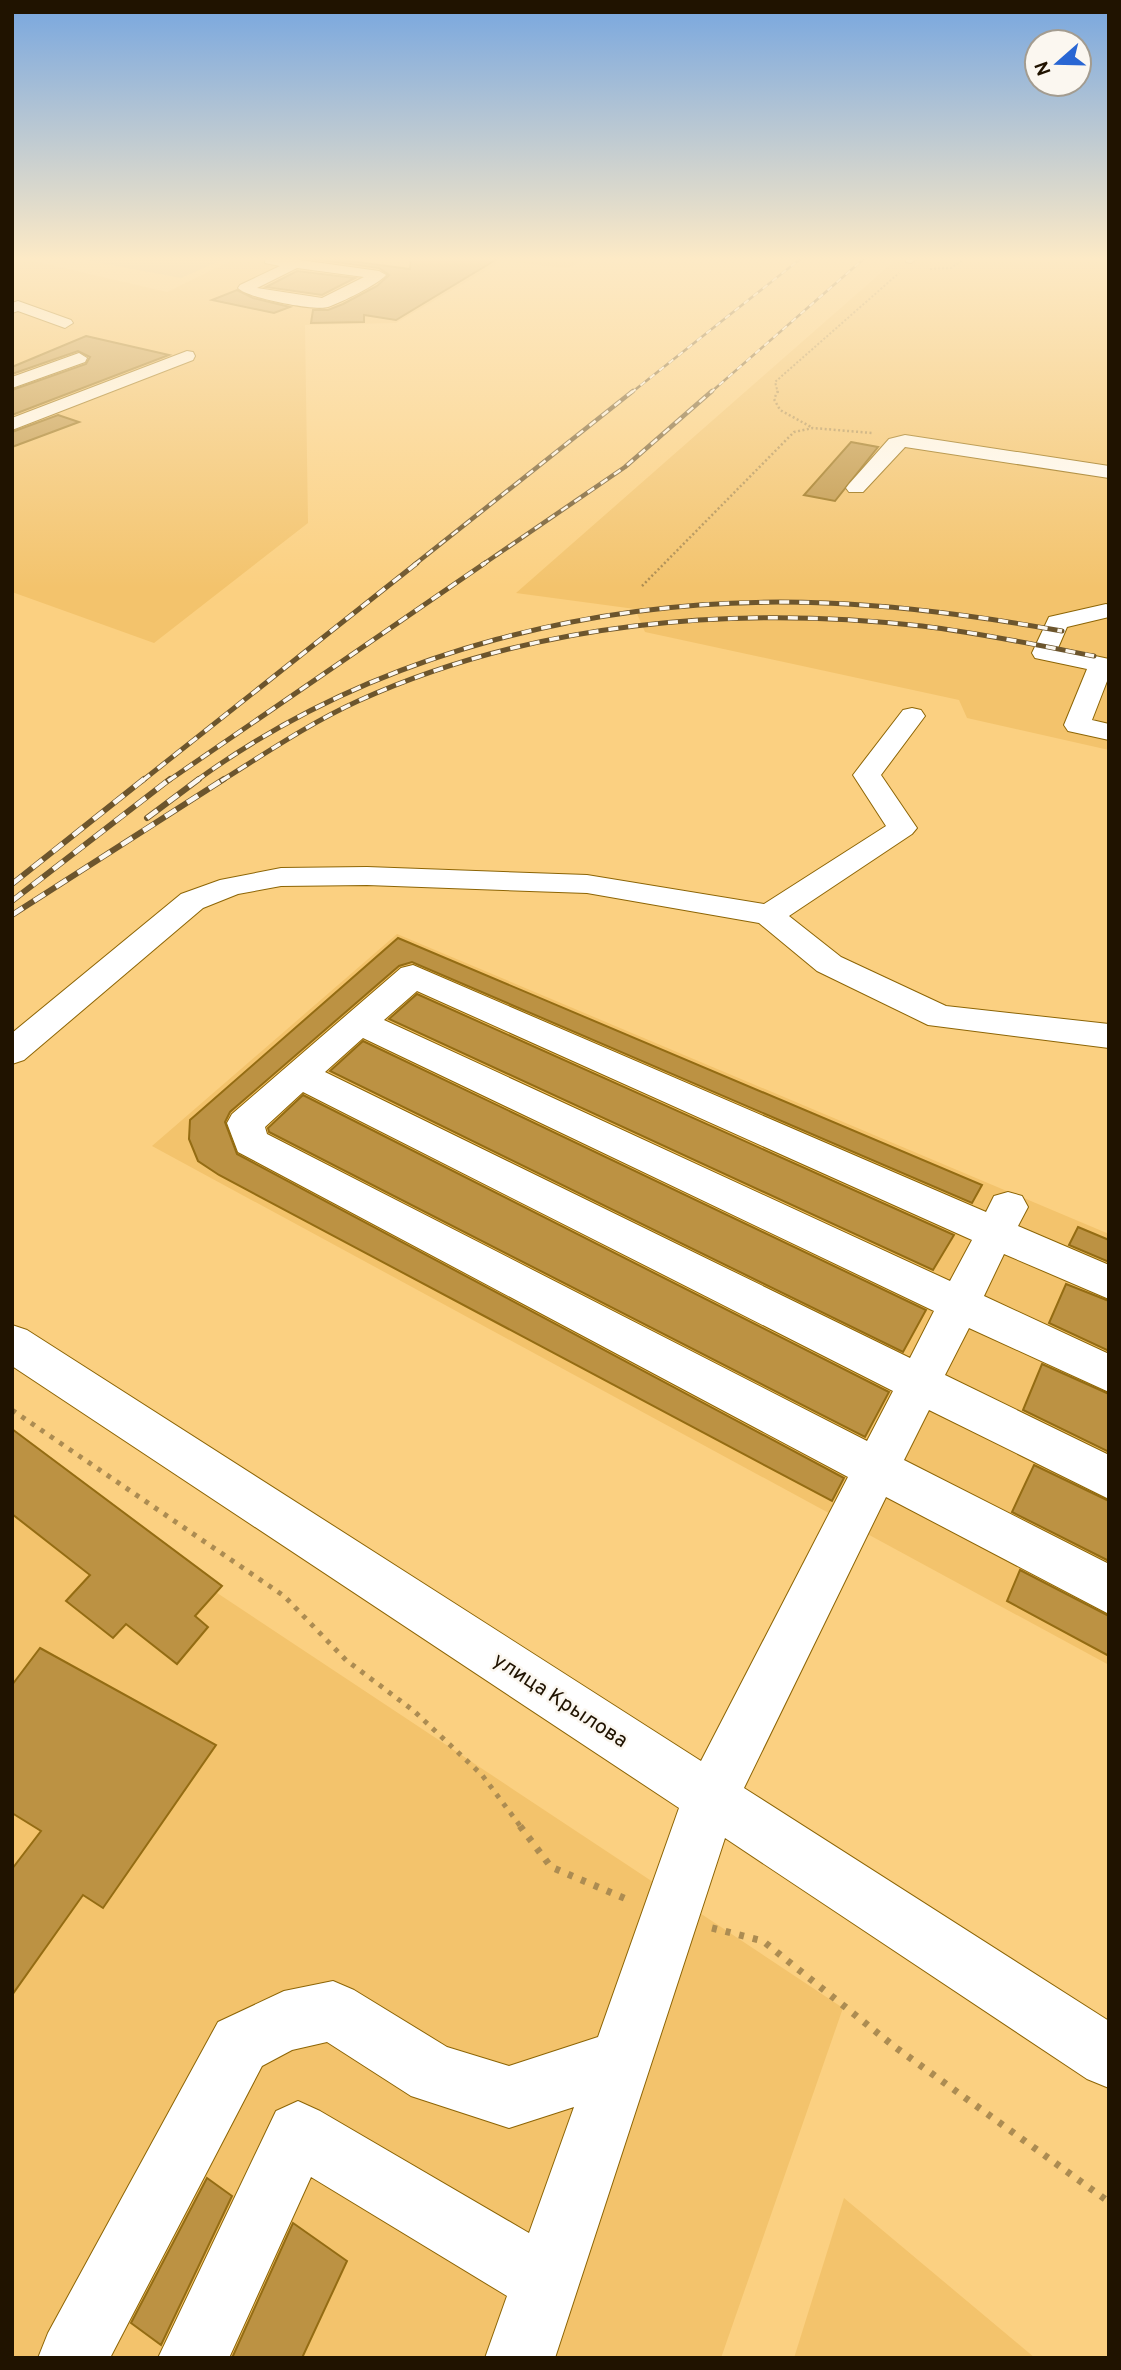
<svg xmlns="http://www.w3.org/2000/svg" width="1121" height="2370" viewBox="0 0 1121 2370" font-family="Overpass,sans-serif">
<style>
.built{fill:#f3c36c}
.green{fill:#d9bc8b}
.building{fill:#bc9243;stroke:#946c13;stroke-width:2}
.lines{fill:none;stroke-linecap:round;stroke-linejoin:round}
.minor-casing{stroke:#8d6505;stroke-width:2}
.path-far3{stroke:#ac8c52;stroke-width:2;stroke-dasharray:2 2;stroke-linecap:butt}
.path-far2{stroke:#ac8c52;stroke-width:2.5;stroke-dasharray:2 2.5;stroke-linecap:butt}
.path-far1{stroke:#ac8c52;stroke-width:5;stroke-dasharray:4.5 7;stroke-linecap:butt}
.path{stroke:#ac8c52;stroke-width:7;stroke-dasharray:5 9;stroke-linecap:butt}
.minor{fill:#fff;fill-rule:evenodd}
.rail-far3-casing{stroke:#6c552d;stroke-width:2.5}
.rail-far2-casing{stroke:#6c552d;stroke-width:4.5}
.rail-far1-casing{stroke:#6c552d;stroke-width:5}
.rail-casing{stroke:#6c552d;stroke-width:6}
.rail-far3{stroke:#fbf7f0;stroke-width:2;stroke-dasharray:6;stroke-linecap:butt}
.rail-far2{stroke:#fbf7f0;stroke-width:2.5;stroke-dasharray:8;stroke-linecap:butt}
.rail-far1{stroke:#fbf7f0;stroke-width:3.5;stroke-dasharray:10;stroke-linecap:butt}
.rail{stroke:#fbf7f0;stroke-width:4.5;stroke-dasharray:13;stroke-linecap:butt}
.labels{text-anchor:middle;dominant-baseline:central;stroke-width:5;stroke-linejoin:round;paint-order:stroke}
.near-street-label{font-size:21px;fill:#201300;stroke:#fbf7f0}
</style>
<rect width="100%" height="100%" fill="#fbd081"/>
<!-- built -->
<path class="built" d="M12,256L167,292L241,256H593L567,268L502,261L396,323L305,325L308,523L154,643L12,592Z
M900,256H1109V750L967,718L959,700L645,632L635,609L516,593Z
M397,934L1109,1234V1665L152,1146Z
M12,1457L843,2008L721,2358H12Z
M844,2198L1035,2358H794Z"/>
<!-- green -->
<path class="green" d="M63,256H231L181,278Z"/>
<!-- building -->
<path class="building" d="M411,256H502L396,320L364,315V322L311,323L313,310H328L343,304L377,286L389,275L379,268L314,259L319,257L410,269Z
M297,271L355,278L322,295L266,287Z
M237,290L253,298L290,307L274,313L212,300Z
M86,336L169,355L12,415V390L86,364L90,357L78,351L12,374V367Z
M58,415L79,422L12,447V432Z
M851,442L878,447L835,501L804,495Z
M398,938L982,1185L972,1203L412,962L399,966L230,1112L225,1122L237,1154L844,1478L832,1501L219,1175L198,1161L189,1139L190,1120Z
M417,994L954,1235L933,1270L389,1019Z
M363,1041L926,1310L903,1352L330,1071Z
M303,1095L889,1392L865,1437L269,1132L268,1128Z
M1078,1227L1109,1240V1262L1069,1245Z
M1066,1284L1109,1301V1351L1049,1323Z
M1042,1364L1109,1394V1452L1023,1410Z
M12,1429L222,1586L195,1616L208,1627L177,1664L126,1624L113,1638L66,1601L90,1575L12,1514Z
M1034,1465L1109,1501V1561L1012,1512Z
M1020,1570L1109,1616V1656L1007,1601Z
M40,1648L216,1745L103,1908L83,1895L12,1995V1869L41,1831L12,1813V1685Z
M207,2178L232,2196L161,2345L131,2323Z
M293,2223L347,2261L302,2358H232Z"/>
<g class="lines">
<defs>
<path id="minor" d="M271,256L379,271L386,275C377,285 342,302 328,307C314,311 247,298 238,288L240,285L280,266L265,263V257ZM297,268L364,277L322,298L257,288Z
M906,256H921L911,263L906,262Z
M18,301L71,320L73,323L65,328L18,311L12,313V303Z
M187,351L193,352L195,356L193,360L12,430V418Z
M79,353L87,358L85,362L12,388V377Z
M905,435L1109,466V478L905,447L863,492H849L846,488L849,484L889,439Z
M1106,604L1109,605V617L1067,627L1058,648L1109,659V676L1092,720L1109,724V740L1068,731L1064,725L1087,669L1035,658L1032,653L1049,617Z
M912,708L921,710L925,716L881,775L917,828L912,834L789,916L841,957L946,1006L1109,1024V1048L928,1025L817,971L759,923L587,893L367,885L281,886L238,894L203,908L24,1060L12,1064V1033L181,894L220,880L281,868L367,867L587,875L764,904L886,826L853,775L903,710Z
M413,965L986,1212L994,1196L1008,1192L1022,1196L1028,1207L1018,1226L1109,1265V1299L1004,1254L984,1296L1109,1354V1392L969,1328L945,1375L1109,1455V1499L929,1410L904,1460L1109,1564V1614L886,1497L744,1788L1109,2021V2088L1087,2079L725,1838L555,2358H485L507,2296L311,2177L229,2358H158L276,2111L298,2101L320,2111L529,2233L574,2107L509,2128L411,2096L327,2042L292,2050L262,2066L110,2358H38L48,2333L218,2022L284,1991L333,1981L354,1990L447,2047L509,2066L598,2037L679,1808L12,1366V1325L27,1330L701,1761L848,1477L238,1152L227,1123L232,1114L401,968ZM417,991L972,1240L950,1281L384,1020ZM363,1038L934,1311L910,1358L325,1072ZM303,1092L893,1391L867,1441L267,1134L265,1127Z"/>
</defs>
<!-- minor casing -->
<use href="#minor" class="minor-casing"/>
<!-- path-far3 -->
<path class="path-far3" d="M930,269L951,268L968,256
M778,393L775,382L899,273"/>
<!-- path-far2 -->
<path class="path-far2" d="M778,391L774,399L780,410L813,428
M642,586L794,432L813,428L872,433"/>
<!-- path-far1 -->
<path class="path-far1" d="M12,1410L284,1596L346,1660L414,1711L482,1775L521,1827"/>
<!-- path -->
<path class="path" d="M520,1826L551,1867L631,1901
M712,1928L763,1941L895,2047L1109,2202"/>
<!-- minor -->
<use href="#minor" class="minor"/>
<defs>
<path id="rail-far3" d="M631,393L804,256
M710,393L867,256"/>
<path id="rail-far2" d="M414,565L633,391
M482,565L625,467L712,391"/>
<path id="rail-far1" d="M142,781L417,563
M168,781L485,563
M196,781C375,650 607,594 826,603C906,606 984,617 1062,631
M221,781C266,753 310,723 358,701C533,622 733,605 922,626C980,633 1037,645 1094,656"/>
<path id="rail" d="M147,818L199,779
M12,884L144,779
M12,901L170,779
M12,915L224,779"/>
</defs>
<!-- rail-far3 casing -->
<use href="#rail-far3" class="rail-far3-casing"/>
<!-- rail-far2 casing -->
<use href="#rail-far2" class="rail-far2-casing"/>
<!-- rail-far1 casing -->
<use href="#rail-far1" class="rail-far1-casing"/>
<!-- rail casing -->
<use href="#rail" class="rail-casing"/>
<!-- rail-far3 -->
<use href="#rail-far3" class="rail-far3"/>
<!-- rail-far2 -->
<use href="#rail-far2" class="rail-far2"/>
<!-- rail-far1 -->
<use href="#rail-far1" class="rail-far1"/>
<!-- rail -->
<use href="#rail" class="rail"/>
</g>
<!-- sky -->
<linearGradient id="sky" x2="0" y2="1"><stop stop-color="#77a6df"/><stop offset="0.44" stop-color="#fdeac6"/><stop offset="1" stop-color="#fdeac6" stop-opacity="0"/></linearGradient>
<rect width="1121" height="588" fill="url(#sky)"/>
<g class="labels">
<!-- near-street labels -->
<g class="near-street-label">
<text transform="translate(560 1701) rotate(33)">улица Крылова</text>
</g>
</g>
<!-- border -->
<rect width="1121" height="2370" fill="none" stroke="#201300" stroke-width="28"/>
<!-- north arrow -->
<g transform="translate(1058 63) rotate(250)"><circle r="33" fill="#fbf7f0" stroke="#a39c90" stroke-width="2"/>
<path d="M0-5L12 26L0 18L-12 26Z" fill="#2966d3"/>
<text y="-10" font-size="19" font-weight="bold" text-anchor="middle" fill="#201300">N</text>
</g>
</svg>
